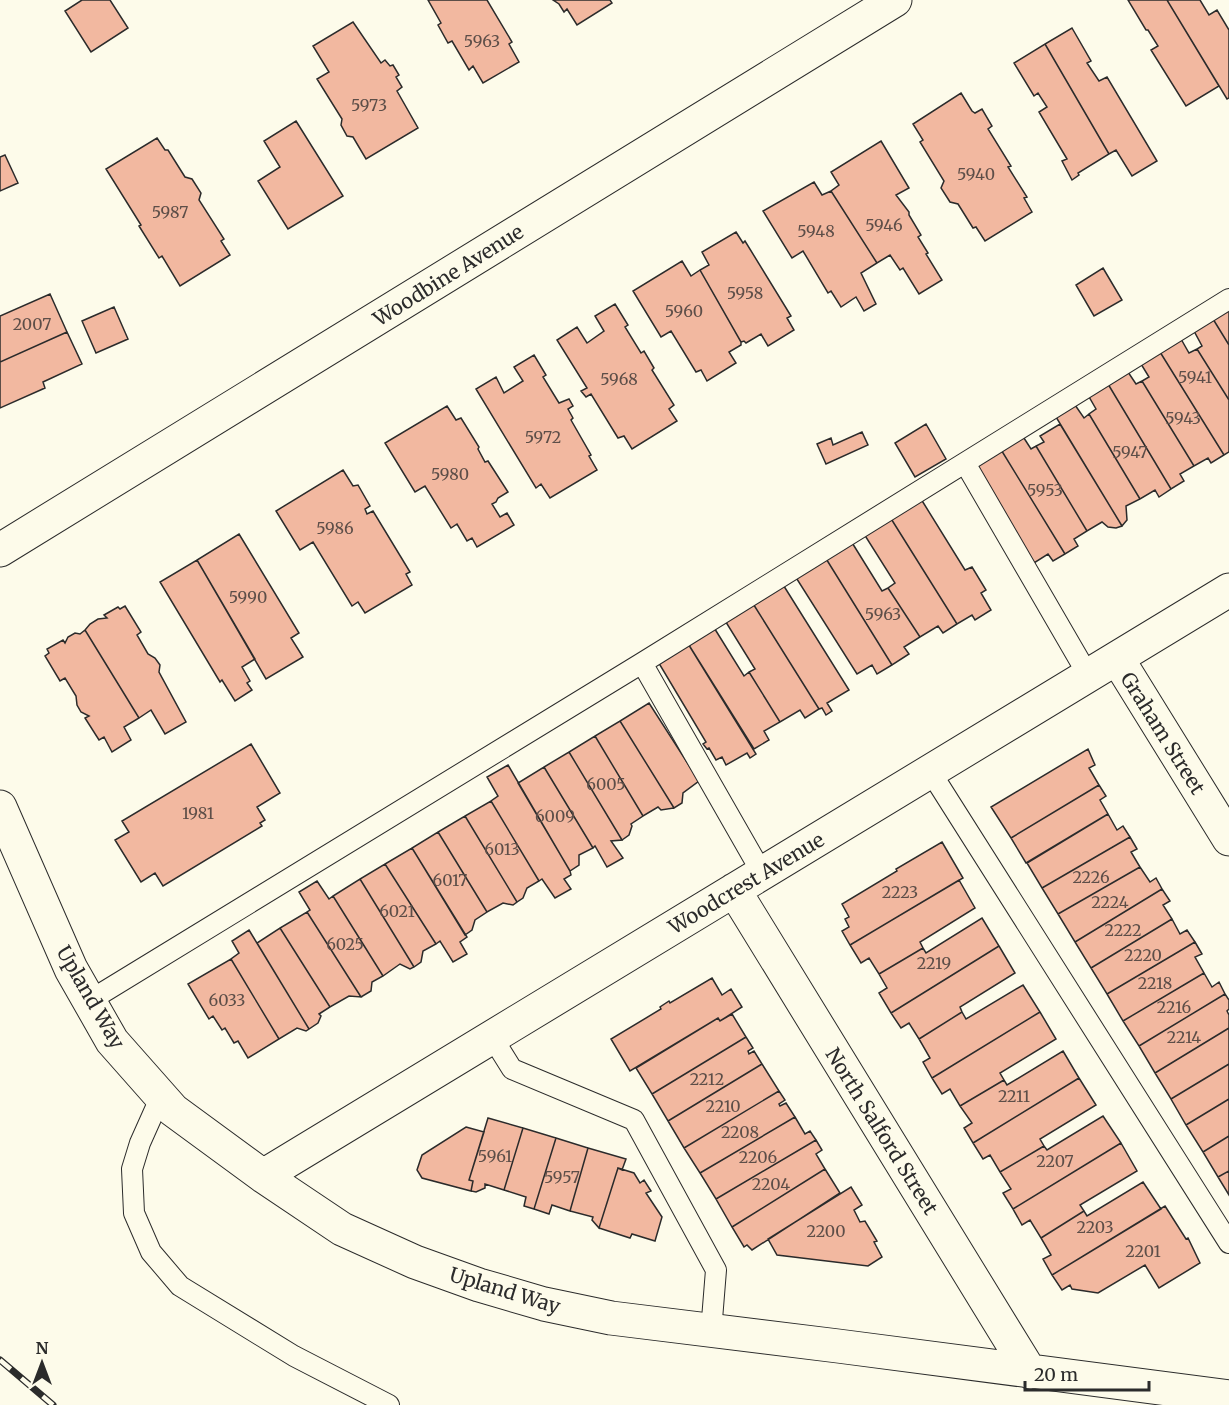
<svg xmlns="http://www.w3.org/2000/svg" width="1229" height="1405" viewBox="0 0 1229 1405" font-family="Merriweather,serif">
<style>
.building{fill:#f2b8a0;stroke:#2b2b2b;stroke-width:1.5}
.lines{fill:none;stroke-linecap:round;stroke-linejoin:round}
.service-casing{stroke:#2b2b2b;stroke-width:22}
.minor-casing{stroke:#2b2b2b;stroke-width:35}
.service{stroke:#fdfbea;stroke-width:20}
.minor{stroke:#fdfbea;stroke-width:33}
.rail-casing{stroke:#2b2b2b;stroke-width:7}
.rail{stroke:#fdfbea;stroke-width:4.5;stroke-dasharray:14;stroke-linecap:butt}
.labels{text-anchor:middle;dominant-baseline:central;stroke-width:4.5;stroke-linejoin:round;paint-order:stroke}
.number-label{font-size:16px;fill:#5d4e48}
.street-label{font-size:20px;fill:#2b2b2b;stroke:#fdfbea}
</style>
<rect width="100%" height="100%" fill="#fdfbea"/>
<!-- building -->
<path class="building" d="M82,0H110L128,28L91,52L65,11Z
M428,0H487L512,42L509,44L519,62L483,83L473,66L469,70L452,41L448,43L438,25L441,23Z
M553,0H610L612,3L577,25L567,9L564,12L559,4Z
M1128,0H1167L1219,86L1186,106L1151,50L1158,46L1148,30H1146Z
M1167,0H1200L1209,15L1217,10L1229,30V98L1227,99Z
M353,22L381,63L385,60L390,66L393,65L399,75L396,77L402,87L397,91L418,128L366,159L353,137L347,136L341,125L342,119L317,79L329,72L313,46Z
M1072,28L1091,61L1087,63L1099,81L1107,77L1157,161L1132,176L1116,150L1109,154L1045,44Z
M1045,44L1109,154L1078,173L1079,175L1072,180L1062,161L1067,159L1039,112L1047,107L1038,93L1034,96L1014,63Z
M961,93L972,111L975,113L982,109L992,126L988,129L1011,166L1008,167L1027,197L1024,198L1032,212L985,241L976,227L973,228L958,204L950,202L941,188L944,181L920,142L923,140L913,124Z
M296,121L343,196L288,229L258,181L280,167L264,141Z
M157,138L165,150H168L185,177L192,179L201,193L199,200L224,239L221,241L230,255L180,286L162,256L159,258L139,226L141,225L106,169Z
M881,141L909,188L896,195L909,212V215L921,235L918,237L928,253L926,254L942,280L919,294L903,268L900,270L890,255L877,263L831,191L839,185L831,172Z
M5,155L18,183L0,191V157Z
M814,182L822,195L831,191L877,263L861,273L876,304L864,311L856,297L841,307L831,291L828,293L803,251L792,258L763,211Z
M736,232L743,243L745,241L791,316L787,318L794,330L768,346L761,334L746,343L744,341L741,342L700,270L709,265L702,252Z
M682,261L691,276L700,270L741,342V345L729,352L736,363L707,381L701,370L696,372L671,331L661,337L633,291Z
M1103,268L1122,300L1094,316L1076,285Z
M50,294L67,332L0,362V316Z
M615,304L628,325L625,327L641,353L644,351L654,368L652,370L674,405L669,409L677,421L632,449L624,436L618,438L591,394L586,397L581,391L587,388L557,340L577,327L587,343L604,331L595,316Z
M114,307L128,339L96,353L82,321Z
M1229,307V345L1213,319Z
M1213,319L1229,345V400L1197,349L1202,346L1194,331Z
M67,332L82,364L43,382L45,388L0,408V362Z
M1181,339L1189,353L1197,349L1229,400V452L1224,455L1160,352Z
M1160,352L1224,455L1211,463L1208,458L1194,466L1142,381L1149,377L1141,364Z
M534,355L546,375L543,377L559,403L569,399L573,406L568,409L573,418L571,420L591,455L589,456L597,470L550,498L541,484L536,488L476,389L496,377L504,393L523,381L514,367Z
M1128,372L1136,384L1142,381L1194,466L1180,474L1184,481L1171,489L1108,384Z
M1108,384L1171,489L1159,497L1155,490L1140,499L1089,414L1096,409L1088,395Z
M1075,405L1084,418L1089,414L1140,499L1126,506L1127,520L1122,526L1056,417Z
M447,406L456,420L461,418L479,447L478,449L485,462L488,461L508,492L498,498L496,502L492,504L500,517L507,513L514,525L477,547L472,538L467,541L457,524L451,528L425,486L415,492L385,443Z
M926,424L946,459L915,477L895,443Z
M1060,424L1122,526L1116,528L1108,527L1102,522L1087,531L1036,446L1044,442L1040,436Z
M862,432L868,445L826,464L817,444L831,438L833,445Z
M1022,435L1031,449L1036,446L1087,531L1074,539L1078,546L1065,554L1000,448Z
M1000,448L1065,554L1053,561L1048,554L1034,563L976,463Z
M343,470L353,486L358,485L370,506L365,509L367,514L373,511L410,572L406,574L412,585L365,613L358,602L352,606L313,542L300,550L276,511Z
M921,499L965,570L972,567L986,590L981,593L991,610L975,620L972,615L957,624L890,517Z
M890,517L957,624L943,633L938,626L920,637L888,588L895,583L864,534Z
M239,534L299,633L291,638L303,657L266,679L197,560Z
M851,541L882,591L888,588L920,637L904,647L909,654L892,665L825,557Z
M825,557L892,665L877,674L872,665L857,674L795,576Z
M197,560L255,659L242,667L250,681L247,683L252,690L235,701L222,680L220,682L160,582Z
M782,583L849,690L827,703L832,711L826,715L822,708L819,709L752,602Z
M752,602L819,709L805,718L800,710L780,722L749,672L755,669L724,619Z
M125,606L141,632L137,635L148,654L155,658L160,665L159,672L186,722L165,734L151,710L139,718L85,630L90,624L98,619L107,618L104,615L118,607L120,609Z
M713,626L744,676L749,672L780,722L764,731L769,740L754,749L687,642Z
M85,630L139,718L124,727L131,740L112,752L104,737L99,740L85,718L89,716L81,712L77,705L76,696L65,678L60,681L45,656L49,653L47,649L63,640L65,643L68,637L75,633L80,634Z
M687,642L756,754L750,758L747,753L726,765L722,757L716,760L709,748L707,749L703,744L706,742L657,660Z
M649,703L699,781L683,793L682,803L674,808L620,721Z
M620,721L674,808L661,810L658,807L643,816L595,736Z
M595,736L643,816L631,824L632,826L629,835L622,840L569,752Z
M251,744L280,793L257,807L265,820L260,823L262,826L163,886L155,873L141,882L115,840L129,832L122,821Z
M1088,749L1095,765L1089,768L1099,785L1011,838L991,807Z
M569,752L622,840L611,841L623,858L607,867L595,846L593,848L544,767Z
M508,765L570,871L571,875L564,879L571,889L555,898L542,879L539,881L491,801L498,796L487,777Z
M544,767L593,848L579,855V865L570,871L518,783Z
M1099,785L1106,796L1100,800L1108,814L1026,863L1011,838Z
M491,801L539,881L527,888L523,898L517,902L465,816Z
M1108,814L1117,830L1123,826L1130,837L1042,888L1027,863Z
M465,816L517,902L513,905L503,903L487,912L438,832Z
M438,832L487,912L475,920L472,930L465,935L412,848Z
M1130,837L1137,849L1131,852L1140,867L1058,914L1042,888Z
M942,842L963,878L850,945L842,931L849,927L845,919L849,917L842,904L897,871L896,869Z
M412,848L467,937L460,942L467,954L453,962L440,941L436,944L385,864Z
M385,864L436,944L423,951L421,962L414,967L360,879Z
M1140,867L1150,882L1156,878L1162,889L1075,942L1058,914Z
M360,879L414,967L410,969L400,964L383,976L333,896Z
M959,880L975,908L920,942L923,948L879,974L869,958L861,963L850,945Z
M317,881L329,899L333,896L383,976L372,982L371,991L361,997L307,912L310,910L299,892Z
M1162,889L1170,901L1163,905L1172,919L1091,968L1075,942Z
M307,912L361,997L349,996L330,1007L280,928Z
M982,918L999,946L891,1013L879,993L887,988L879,974L923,948L926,953Z
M1172,919L1180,934L1187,930L1195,942L1107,994L1091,968Z
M280,928L330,1007L319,1014L321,1016L318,1023L309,1029L257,943Z
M249,930L309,1029L306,1031L297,1028L279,1039L231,959L239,953L232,941Z
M1195,942L1202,954L1195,957L1204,973L1123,1021L1107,994Z
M999,946L1015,973L960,1007L962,1012L919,1039L909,1023L901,1028L891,1013Z
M231,959L279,1039L248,1058L238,1041L234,1043L225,1028L222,1030L213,1016L209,1019L188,984Z
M1204,973L1212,987L1219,982L1225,994L1139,1046L1123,1021Z
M712,978L722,995L731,989L742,1007L720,1021L718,1018L630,1071L611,1039L661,1009L660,1007L669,1001L670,1003Z
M1023,985L1040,1012L932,1078L923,1062L930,1058L919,1039L962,1012L966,1019Z
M1225,994L1229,1000V1009L1227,1011L1229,1015V1028L1155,1073L1139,1046Z
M1040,1012L1056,1039L1000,1073L1004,1080L960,1106L950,1089L942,1094L932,1078Z
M732,1014L746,1037L652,1094L636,1068L718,1018L720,1021Z
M1229,1028V1064L1171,1099L1155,1073Z
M746,1037L753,1048L748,1051L749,1054L754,1051L762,1064L668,1121L652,1094Z
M1063,1051L1079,1078L973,1143L964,1128L972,1123L960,1106L1004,1080L1007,1085Z
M762,1064L779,1091L684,1148L668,1121Z
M1229,1064V1099L1186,1125L1171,1099Z
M1079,1078L1096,1105L1040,1139L1044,1146L1000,1172L990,1155L983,1159L973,1143Z
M779,1091L785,1100L779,1104L780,1106L786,1103L795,1117L700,1173L684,1148Z
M1229,1099V1136L1203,1152L1186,1125Z
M1103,1116L1121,1143L1013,1209L1003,1193L1011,1189L1000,1172L1044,1146L1047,1150Z
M795,1117L805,1134L810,1131L816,1140L716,1199L700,1173Z
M488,1118L523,1128L504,1190L485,1184V1188L476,1192L471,1191L473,1181L469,1180Z
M466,1127L484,1132L469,1180L473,1181L471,1191L422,1178L417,1170L422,1155Z
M523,1128L556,1138L534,1209L524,1206L526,1197L504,1190Z
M1229,1136V1171L1218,1177L1203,1152Z
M556,1138L588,1148L570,1211L552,1205L549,1214L534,1209Z
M816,1140L822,1150L816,1154L825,1169L732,1227L716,1199Z
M1121,1143L1137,1171L1080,1205L1084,1211L1041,1238L1030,1220L1022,1225L1013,1209Z
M588,1148L626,1159L622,1170L618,1168L599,1228L592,1220L593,1217L570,1211Z
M618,1168L634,1173L640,1183L644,1180L651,1191L646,1193L662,1217L655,1241L632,1234L630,1238L599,1228Z
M825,1169L840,1193L752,1250L747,1245L744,1247L732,1227Z
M1229,1171V1195L1218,1177Z
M1143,1182L1161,1209L1052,1275L1043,1259L1051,1255L1041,1238L1084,1211L1087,1216Z
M851,1187L862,1205L854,1210L860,1222L865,1221L877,1241L874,1242L882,1257L868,1266L777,1255L768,1239Z
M1165,1206L1186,1239L1188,1238L1200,1263L1159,1288L1145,1265L1098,1293L1072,1289L1070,1285L1062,1290L1052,1275Z"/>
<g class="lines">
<defs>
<path id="service" d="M965,463L1088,675
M642,663L762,873
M930,771L1229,1243
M89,1001L642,663L1229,299
M492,1037L512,1069L634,1120L716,1270L711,1332
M161,1096L140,1143L132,1169L134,1213L151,1252L180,1286L294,1356L389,1405"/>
<path id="minor" d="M0,550L895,0
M1117,658L1229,839
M0,807L71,969L112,1041L173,1110L263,1176L342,1229L415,1262L479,1285L544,1304L611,1318L838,1346L1229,1397
M734,890L1030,1372
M263,1176L1229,590"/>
</defs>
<!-- service casing -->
<use href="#service" class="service-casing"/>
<!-- minor casing -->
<use href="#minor" class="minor-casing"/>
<!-- service -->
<use href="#service" class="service"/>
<!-- minor -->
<use href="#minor" class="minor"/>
<defs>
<path id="rail" d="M0,1360L53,1405"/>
</defs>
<!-- rail casing -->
<use href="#rail" class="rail-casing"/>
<!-- rail -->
<use href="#rail" class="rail"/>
</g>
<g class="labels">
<!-- number labels -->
<g class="number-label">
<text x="482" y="41">5963</text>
<text x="369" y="105">5973</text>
<text x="976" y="174">5940</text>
<text x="170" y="212">5987</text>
<text x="884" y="225">5946</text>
<text x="816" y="231">5948</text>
<text x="745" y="293">5958</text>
<text x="684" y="311">5960</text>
<text x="32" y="324">2007</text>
<text x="1195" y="377">5941</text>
<text x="619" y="379">5968</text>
<text x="1183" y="418">5943</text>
<text x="543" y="437">5972</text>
<text x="1130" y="452">5947</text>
<text x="450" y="474">5980</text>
<text x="1045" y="490">5953</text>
<text x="335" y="528">5986</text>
<text x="248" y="597">5990</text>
<text x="883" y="614">5963</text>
<text x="606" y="784">6005</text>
<text x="198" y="813">1981</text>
<text x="555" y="816">6009</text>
<text x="502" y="849">6013</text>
<text x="1091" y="877">2226</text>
<text x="450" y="880">6017</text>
<text x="900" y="892">2223</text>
<text x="1110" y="902">2224</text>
<text x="397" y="911">6021</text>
<text x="1123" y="930">2222</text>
<text x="345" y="944">6025</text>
<text x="1143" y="955">2220</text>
<text x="934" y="963">2219</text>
<text x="1155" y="983">2218</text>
<text x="227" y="1000">6033</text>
<text x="1174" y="1007">2216</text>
<text x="1184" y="1037">2214</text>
<text x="707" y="1079">2212</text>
<text x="1014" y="1096">2211</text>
<text x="723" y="1106">2210</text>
<text x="740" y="1132">2208</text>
<text x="495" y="1156">5961</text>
<text x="758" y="1157">2206</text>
<text x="1055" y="1161">2207</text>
<text x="562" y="1177">5957</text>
<text x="771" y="1184">2204</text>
<text x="1095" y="1227">2203</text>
<text x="826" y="1231">2200</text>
<text x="1143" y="1251">2201</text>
</g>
<!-- street labels -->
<g class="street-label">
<text transform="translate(448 275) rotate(-32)">Woodbine Avenue</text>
<text transform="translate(1163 733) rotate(58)">Graham Street</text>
<text transform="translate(746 883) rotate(-31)">Woodcrest Avenue</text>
<text transform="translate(91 997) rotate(60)">Upland Way</text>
<text transform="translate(882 1131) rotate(58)">North Salford Street</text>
<text transform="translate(505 1290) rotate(17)">Upland Way</text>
</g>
</g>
<!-- north arrow -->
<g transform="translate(42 1363)" stroke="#fdfbea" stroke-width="4.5" paint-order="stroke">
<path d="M0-4.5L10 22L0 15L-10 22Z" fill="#2b2b2b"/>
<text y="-9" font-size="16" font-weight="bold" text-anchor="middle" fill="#2b2b2b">N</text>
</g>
<!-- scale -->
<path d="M1025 1381v9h124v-9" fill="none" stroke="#2b2b2b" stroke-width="3"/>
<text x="1034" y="1381" font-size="18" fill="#2b2b2b" stroke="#fdfbea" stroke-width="4.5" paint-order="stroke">20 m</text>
</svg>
